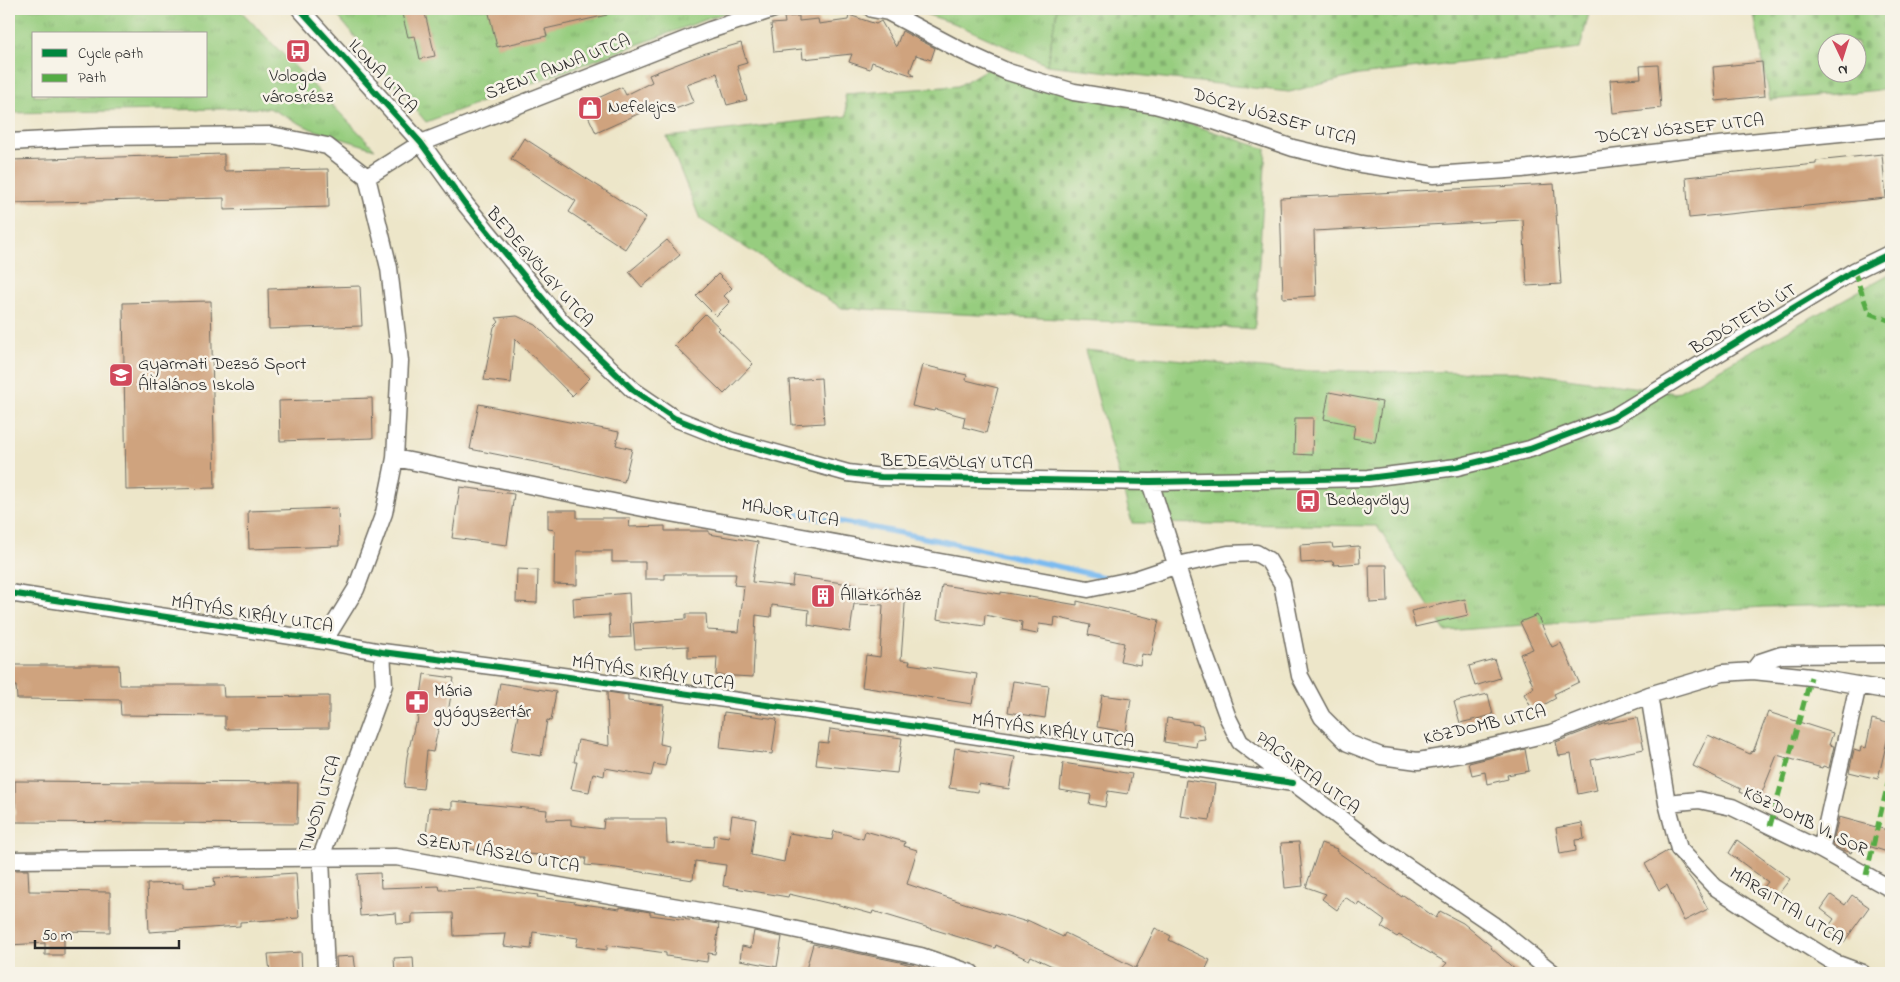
<svg xmlns="http://www.w3.org/2000/svg" width="1900" height="982" viewBox="0 0 1900 982" font-family="'Indie Flower',sans-serif">
<style>
.grass{fill:url(#grass-tufts);stroke:#617c55;fill-rule:evenodd}
.cemetery{fill:url(#cemetery-stones);stroke:#617c55;fill-rule:evenodd}
.lines{fill:none;stroke-linecap:round;stroke-linejoin:round}
.stream{stroke:#7cbbf0;stroke-width:5.5}
.building{fill:#cfa37e}
.street-casing{stroke:#6f6c62;stroke-width:19}
.street{stroke:#fff;stroke-width:16}
.quiet{stroke:#54ab44;stroke-width:5;stroke-dasharray:10 5;stroke-linecap:butt}
.cycleway-casing{stroke:#f7f3e8;stroke-width:9}
.cycleway{stroke:#00873e;stroke-width:6}
.labels{text-anchor:middle;dominant-baseline:central;stroke-width:5;stroke-linejoin:round;paint-order:stroke}
.street-label{font-size:18px;fill:#2b2b2b;stroke:#f7f3e8}
.poi-label{font-size:18px;fill:#2b2b2b;stroke:#f7f3e8;text-anchor:start}
</style>
<defs>
<pattern id="grass-tufts" width="24" height="20" patternUnits="userSpaceOnUse" patternTransform="scale(1.25)"><rect width="24" height="20" fill="#97cd7f"/><path d="M3 7l-1-3M5 7V3M7 7l1-3M15 17l-1-3M17 17v-4M19 17l1-3" fill="none" stroke="#82b06e"/></pattern>
<pattern id="cemetery-stones" width="16" height="16" patternUnits="userSpaceOnUse" patternTransform="scale(1.25)"><rect width="16" height="16" fill="#97cd7f"/><path d="M2 7V4a2 2 0 0 1 4 0v3zM10 15v-3a2 2 0 0 1 4 0v3z" fill="#82b06e"/></pattern>
</defs>
<rect width="100%" height="100%" fill="#f7f3e8"/>
<filter id="ink" filterUnits="userSpaceOnUse"><feTurbulence type="fractalNoise" baseFrequency=".02" numOctaves="2"/><feDisplacementMap in="SourceGraphic" scale="10" xChannelSelector="R" yChannelSelector="G"/><feConvolveMatrix kernelMatrix="1 2 1 2 8 2 1 2 1" color-interpolation-filters="sRGB"/></filter>
<filter id="wash" filterUnits="userSpaceOnUse"><feTurbulence type="fractalNoise" baseFrequency=".0096" numOctaves="4" result="noise"/><feDisplacementMap in="SourceGraphic" scale="20" xChannelSelector="R" yChannelSelector="G"/><feGaussianBlur stdDeviation="1.12" result="paint"/><feColorMatrix in="noise" values="0 0 0 0 0 0 0 0 0 0 0 0 0 0 0 0 0 1.4 0 .05"/><feComposite in="paint" operator="in"/></filter>
<g filter="url(#wash)">
<rect width="100%" height="100%" fill="#ede6c9"/>
<!-- grass -->
<path class="grass" d="M9,9H239L375,149L311,129L269,108L9,113ZM34,34H206V96H34Z
M332,9H735L426,122Z
M910,9H1057L1047,65L956,24Z
M1891,273V604L1762,607L1445,631L1377,526L1132,523L1085,350L1292,371L1523,372L1676,393Z"/>
<!-- cemetery -->
<path class="cemetery" d="M1057,9H1590L1580,49L1359,75L1289,92L1047,65Z
M1753,9H1891V89L1770,100ZM1828,42H1858V72H1828Z
M987,69L1154,112L1266,149L1255,329L842,308L700,219L667,137L847,116L845,94L958,86Z"/>
<g class="lines">
<!-- stream -->
<path class="stream" d="M768,509C882,528 995,551 1107,578"/>
</g>
<g id="blocks">
<!-- building -->
<path class="building" d="M424,9L435,56L420,59L415,36L408,37L402,14Z
M488,9H606L607,15L545,29L547,36L497,47Z
M849,15L876,24L881,21L896,47L902,31L935,48L931,60L916,55L910,71L914,76L872,62L870,69L849,62L852,54L803,59L802,49L774,52L771,24L785,23L784,17L799,16V21L818,19L819,24L848,20Z
M741,43L747,63L737,66L747,100L727,105L717,73L687,84L694,102L675,109L672,102L661,106L660,104L596,133L583,105L622,87L626,95L652,82L649,75L706,53Z
M1762,62L1765,96L1716,101L1713,67Z
M1658,65L1661,108L1613,113L1610,80L1641,78L1640,66Z
M524,138L646,217L625,249L569,212L576,201L511,159Z
M224,154V171L328,169L329,207L224,210V198L12,203L11,160Z
M1882,154L1886,198L1689,218L1686,177L1816,164V161Z
M1554,184L1561,284L1527,286L1523,220L1314,231L1316,296L1283,298L1280,198Z
M667,240L680,255L642,287L629,272Z
M718,274L732,288L724,296L730,302L716,316L696,296Z
M360,286L362,326L269,329L268,289Z
M211,301L215,488L126,490L123,303Z
M705,314L720,328L718,330L753,364L724,394L674,345Z
M517,316L536,325L590,378L572,396L515,338L511,383L484,380L494,327L499,322L496,318Z
M922,365L967,375L966,380L998,388L986,433L963,427L965,417L935,409L934,411L912,406Z
M821,378L824,423L792,425L789,380Z
M1329,392L1382,402L1375,442L1353,438L1355,425L1324,419Z
M372,398L373,438L280,441L279,401Z
M479,404L619,432L616,445L632,449L624,482L570,469L470,449Z
M1295,418H1313L1312,455L1294,454Z
M460,487L514,494L507,545L452,538Z
M338,508L339,546L249,549L248,511Z
M548,510H577V518H630L629,527L665,526V531H709V534L758,542L752,582L792,586L793,576L857,585V587L906,590L901,660L910,661L909,664L977,674L972,704L862,687L866,655L880,657L883,605L854,604L850,632L808,625L809,610L772,605L771,617L756,615L753,677L716,675L717,657L688,658V646L635,649L633,623L686,619V614H706L707,630L739,632L744,586L734,585L736,574H665V579H645V562H612V551H577V585L554,584L555,530L548,529Z
M1332,543L1333,548L1359,546L1360,563L1334,565L1333,561L1301,563L1300,545Z
M1369,565H1387L1388,602L1370,603Z
M517,569L538,570L537,603L516,602Z
M942,585L1001,594V592L1077,605V601L1159,620L1151,656L1142,654L1140,665L1120,661L1124,643L1088,635L1090,625L1055,617L1054,626L1039,624L1037,634L1021,631L1022,622L985,615L984,626L937,619Z
M629,593L631,637L610,638L609,615L574,617L573,598Z
M1465,599L1468,615L1415,627L1411,611Z
M1537,615L1552,647L1561,643L1579,682L1554,694L1556,698L1533,711L1524,694L1534,688L1520,654L1533,649L1520,622Z
M1494,659L1500,678L1475,686L1469,666Z
M9,665H119L120,685H223L224,697L329,696V728L225,729V716L121,715L120,700L17,699L16,686H9Z
M424,674L454,678L447,718L441,717L433,752L427,751L423,789L404,787L407,757L415,723L417,724Z
M1013,681L1049,686L1045,718L1008,712Z
M500,683L556,692L551,721L547,720L541,756L511,751L518,715L495,712Z
M607,692L628,695V701L664,705L660,744L669,746L665,766L654,764L651,776L605,768L604,776L593,773L589,792L571,789L577,762H574L578,740L609,746Z
M1488,694L1493,715L1460,723L1454,702Z
M1102,695L1131,699L1126,732L1097,727Z
M724,712L777,719L772,754L720,748Z
M1768,712L1833,733L1829,745L1834,746L1829,768L1823,766L1822,768L1777,755L1759,800L1740,792L1741,789L1693,766L1708,735L1750,754L1752,751L1753,752Z
M1167,718L1192,722V724L1202,725L1205,739L1197,740L1196,747L1164,742Z
M1637,718L1644,749L1591,760L1597,790L1578,794L1571,754L1559,756L1556,742L1603,724Z
M1872,719L1891,724L1878,779L1849,772L1854,750L1860,752L1861,747L1866,748Z
M830,729L902,738L897,773L816,765L819,742L828,743Z
M955,748L1015,757L1009,789L979,784L978,792L949,788Z
M1525,749L1529,771L1507,775L1508,779L1487,784L1485,772L1472,775L1469,763Z
M1063,763L1132,774L1128,794L1108,791L1105,807L1089,804L1091,795L1060,790Z
M1186,780L1215,784L1210,820L1180,816Z
M15,781L298,783L297,824L15,822Z
M452,801L547,810L546,820L571,819V825L603,829L604,819H666L667,843L713,847L714,835L729,837L732,815L756,819L751,855L784,862L789,833L832,840L834,831L863,839L865,831L905,842L904,846L917,850L907,884L964,903L1027,922V920L1063,937L1065,933L1136,968L1155,928L1171,936L1169,940L1210,960L1204,973H1067L1031,956L1029,960L996,945L995,948L873,911L872,914L832,903V904L789,894L788,897L723,886L726,865L695,861L693,880L616,868L585,865L586,858H550V856L425,845L429,807L452,809Z
M1839,817L1891,831V853L1855,842L1851,853L1832,845Z
M1582,823L1584,839L1575,840L1576,851L1560,854L1556,828Z
M1737,840L1790,879L1776,897L1763,888L1768,882L1729,853Z
M1299,842L1303,886L1285,888L1281,843Z
M1321,843L1337,849L1336,851L1402,897L1403,895L1436,918L1440,911L1463,923L1492,947L1491,948L1519,973H1438L1447,963L1399,935L1397,937L1381,927L1385,921L1360,903L1358,906L1345,897L1337,910L1322,899L1326,894L1306,887Z
M1669,850L1694,883L1708,909L1684,921L1667,885L1659,890L1645,864Z
M9,870H28L29,891L110,892V932L64,931V955H45V943L9,945Z
M296,873L299,918L240,922V926L149,932L147,884L183,883V888L215,886L214,878Z
M380,873L381,888L439,886L440,890L488,889L538,895L537,897L575,902V903L620,909V907L650,912V915L719,924L715,954L708,953L707,962L666,956V953L607,945V950L576,946L578,938L533,932L531,949L504,946L506,934L454,936L453,913L412,914V923L397,924L396,913L360,916L357,874Z
M1831,895L1845,905L1852,895L1869,907L1844,942L1826,930L1834,919L1821,909Z
M754,931L782,937L777,967L740,960L742,946L751,948Z
M813,944L900,962L925,969L924,973H805Z
M301,952L302,973H270L268,954Z
M354,956L356,973H337L336,957Z
M413,957L414,973H395L394,958Z"/>
</g>
</g>
<g filter="url(#ink)">
<use href="#blocks" fill-opacity="0" stroke="#6f6c62" stroke-width="1"/>
<g class="lines">
<defs>
<path id="street" d="M300,9L421,143L466,205L561,321L633,390L674,418L732,441L848,473L881,477L1150,482L1368,478L1457,467L1530,449L1614,417L1854,271L1891,253
M872,9L888,12L962,51L1008,72L1074,92L1155,105L1214,121L1293,148L1361,164L1434,175L1522,169L1709,146L1891,128
M9,142L103,137L271,135L327,146L367,177
M367,177L421,143L710,30L774,9
M395,458L648,509L1088,589L1136,579L1178,565L1228,554L1256,553L1268,560L1282,583L1300,676L1322,717L1348,743L1381,756L1418,761L1462,754L1551,733L1649,695L1723,673L1753,671L1811,677L1891,691
M1150,482L1205,655L1228,718L1240,742L1377,846L1492,924L1553,973
M9,593L324,641L382,652L499,667L816,712L1293,783
M324,641L356,589L384,513L395,458L400,361L389,268L367,177
M1753,671L1760,662L1781,655L1891,654
M1649,695L1667,803L1679,849L1715,887L1761,917L1835,963L1862,973
M1667,803L1699,800L1732,807L1821,850L1891,889
M1821,850L1858,685
M9,860L396,857L740,918L921,956L971,973
M326,973L321,857L384,685L382,652"/>
</defs>
<!-- street casing -->
<use href="#street" class="street-casing"/>
<!-- street -->
<use href="#street" class="street"/>
<!-- quiet -->
<path class="quiet" d="M1854,271L1869,313L1891,321
M1770,826L1811,677
M1866,875L1891,771"/>
<defs>
<path id="cycleway" d="M300,9L421,143L466,205L561,321L633,390L674,418L732,441L848,473L881,477L1150,482L1368,478L1457,467L1530,449L1614,417L1854,271L1891,253
M9,593L324,641L382,652L499,667L816,712L1293,783"/>
</defs>
<!-- cycleway casing -->
<use href="#cycleway" class="cycleway-casing"/>
<!-- cycleway -->
<use href="#cycleway" class="cycleway"/>
</g>
</g>
<!-- icons -->
<defs>
<symbol id="bus-square" viewBox="-11 -11 22 22"><rect x="-9" y="-9" width="18" height="18" rx="4" fill="#d1495b" stroke="#f7f3e8"/><path d="M-5-6H5V4H4V6H2V4H-2V6H-4V4H-5ZM-3.5-4V0h7V-4ZM-3.5 1.2v1.5H-2V1.2ZM2 1.2v1.5H3.5V1.2Z" fill="#fff"/></symbol>
<symbol id="shop-square" viewBox="-11 -11 22 22"><rect x="-9" y="-9" width="18" height="18" rx="4" fill="#d1495b" stroke="#f7f3e8"/><path d="M-5-2.5h2.3a2.7 3.5 0 0 1 5.4 0H5L5.5 6h-11ZM-1.5-2.5h3a1.5 2.3 0 0 0-3 0Z" fill="#fff"/></symbol>
<symbol id="school-square" viewBox="-11 -11 22 22"><rect x="-9" y="-9" width="18" height="18" rx="4" fill="#d1495b" stroke="#f7f3e8"/><path d="M0-5L7-2L0 1L-7-2ZM-4 1L0 2.5L4 1V4Q0 6-4 4Z" fill="#fff"/></symbol>
<symbol id="building-square" viewBox="-11 -11 22 22"><rect x="-9" y="-9" width="18" height="18" rx="4" fill="#d1495b" stroke="#f7f3e8"/><path d="M-4-6H4V6H1V3H-1V6H-4ZM-2.5-4.3h1.7v1.8h-1.7ZM.8-4.3h1.7v1.8H.8ZM-2.5-1h1.7V.8h-1.7ZM.8-1h1.7V.8H.8Z" fill="#fff"/></symbol>
<symbol id="pharmacy-square" viewBox="-11 -11 22 22"><rect x="-9" y="-9" width="18" height="18" rx="4" fill="#d1495b" stroke="#f7f3e8"/><path d="M-2-6h4v4h4v4h-4v4h-4v-4h-4v-4h4Z" fill="#fff"/></symbol>
</defs>
<g fill-rule="evenodd">
<use href="#bus-square" x="284" y="37" width="28" height="28"/>
<use href="#shop-square" x="576" y="94" width="28" height="28"/>
<use href="#school-square" x="107" y="361" width="28" height="28"/>
<use href="#bus-square" x="1294" y="487" width="28" height="28"/>
<use href="#building-square" x="809" y="582" width="28" height="28"/>
<use href="#pharmacy-square" x="403" y="688" width="28" height="28"/>
</g>
<g class="labels">
<!-- street labels -->
<g class="street-label">
<text transform="translate(558 68) rotate(-21)">SZENT ANNA UTCA</text>
<text transform="translate(382 77) rotate(48)">ILONA UTCA</text>
<text transform="translate(1274 118) rotate(16)">DÓCZY JÓZSEF UTCA</text>
<text transform="translate(1680 130) rotate(-6)">DÓCZY JÓZSEF UTCA</text>
<text transform="translate(539 268) rotate(49)">BEDEGVÖLGY UTCA</text>
<text transform="translate(1744 320) rotate(-31)">BODÓTETŐI ÚT</text>
<text transform="translate(957 463) rotate(1)">BEDEGVÖLGY UTCA</text>
<text transform="translate(790 514) rotate(10)">MAJOR UTCA</text>
<text transform="translate(252 615) rotate(9)">MÁTYÁS KIRÁLY UTCA</text>
<text transform="translate(653 674) rotate(8)">MÁTYÁS KIRÁLY UTCA</text>
<text transform="translate(1485 726) rotate(-13)">KÖZDOMB UTCA</text>
<text transform="translate(1053 732) rotate(8)">MÁTYÁS KIRÁLY UTCA</text>
<text transform="translate(1307 774) rotate(37)">PACSIRTA UTCA</text>
<text transform="translate(321 804) rotate(-72)">TINÓDI UTCA</text>
<text transform="translate(1805 822) rotate(26)">KÖZDOMB VI. SOR</text>
<text transform="translate(498 854) rotate(10)">SZENT LÁSZLÓ UTCA</text>
<text transform="translate(1786 907) rotate(32)">MARGITTAI UTCA</text>
</g>
<!-- poi labels -->
<g class="poi-label">
<text x="298" y="77" text-anchor="middle">Vologda<tspan x="298" dy="21">városrész</tspan></text>
<text x="608" y="108">Nefelejcs</text>
<text x="138" y="365">Gyarmati Dezső Sport<tspan x="138" dy="21">Általános Iskola</tspan></text>
<text x="1326" y="501">Bedegvölgy</text>
<text x="840" y="596">Állatkórház</text>
<text x="434" y="692">Mária<tspan x="434" dy="21">gyógyszertár</tspan></text>
</g>
</g>
<!-- margin -->
<rect width="1900" height="982" fill="none" stroke="#f7f3e8" stroke-width="30"/>
<!-- legend -->
<rect x="32" y="32" width="175" height="65" fill="#f7f3e8" stroke="#a5a39c"/>
<rect x="42" y="49" width="25" height="8" fill="#00873e" stroke="#a5a39c"/>
<text x="78" y="58" font-size="15" fill="#2b2b2b">Cycle path</text>
<rect x="42" y="74" width="25" height="8" fill="#54ab44" stroke="#a5a39c"/>
<text x="78" y="82" font-size="15" fill="#2b2b2b">Path</text>
<!-- north arrow -->
<g transform="translate(1842 58) rotate(176)"><circle r="24" fill="#f7f3e8" stroke="#a5a39c"/>
<path d="M0-4L9 19L0 12L-9 19Z" fill="#d1495b"/>
<text y="-8" font-size="14" font-weight="bold" text-anchor="middle" fill="#2b2b2b">N</text>
</g>
<!-- scale -->
<path d="M35 940v8h144v-8" fill="none" stroke="#2b2b2b" stroke-width="2.5"/>
<text x="42" y="940" font-size="15" fill="#2b2b2b" stroke="#f7f3e8" stroke-width="4" paint-order="stroke">50 m</text>
</svg>
